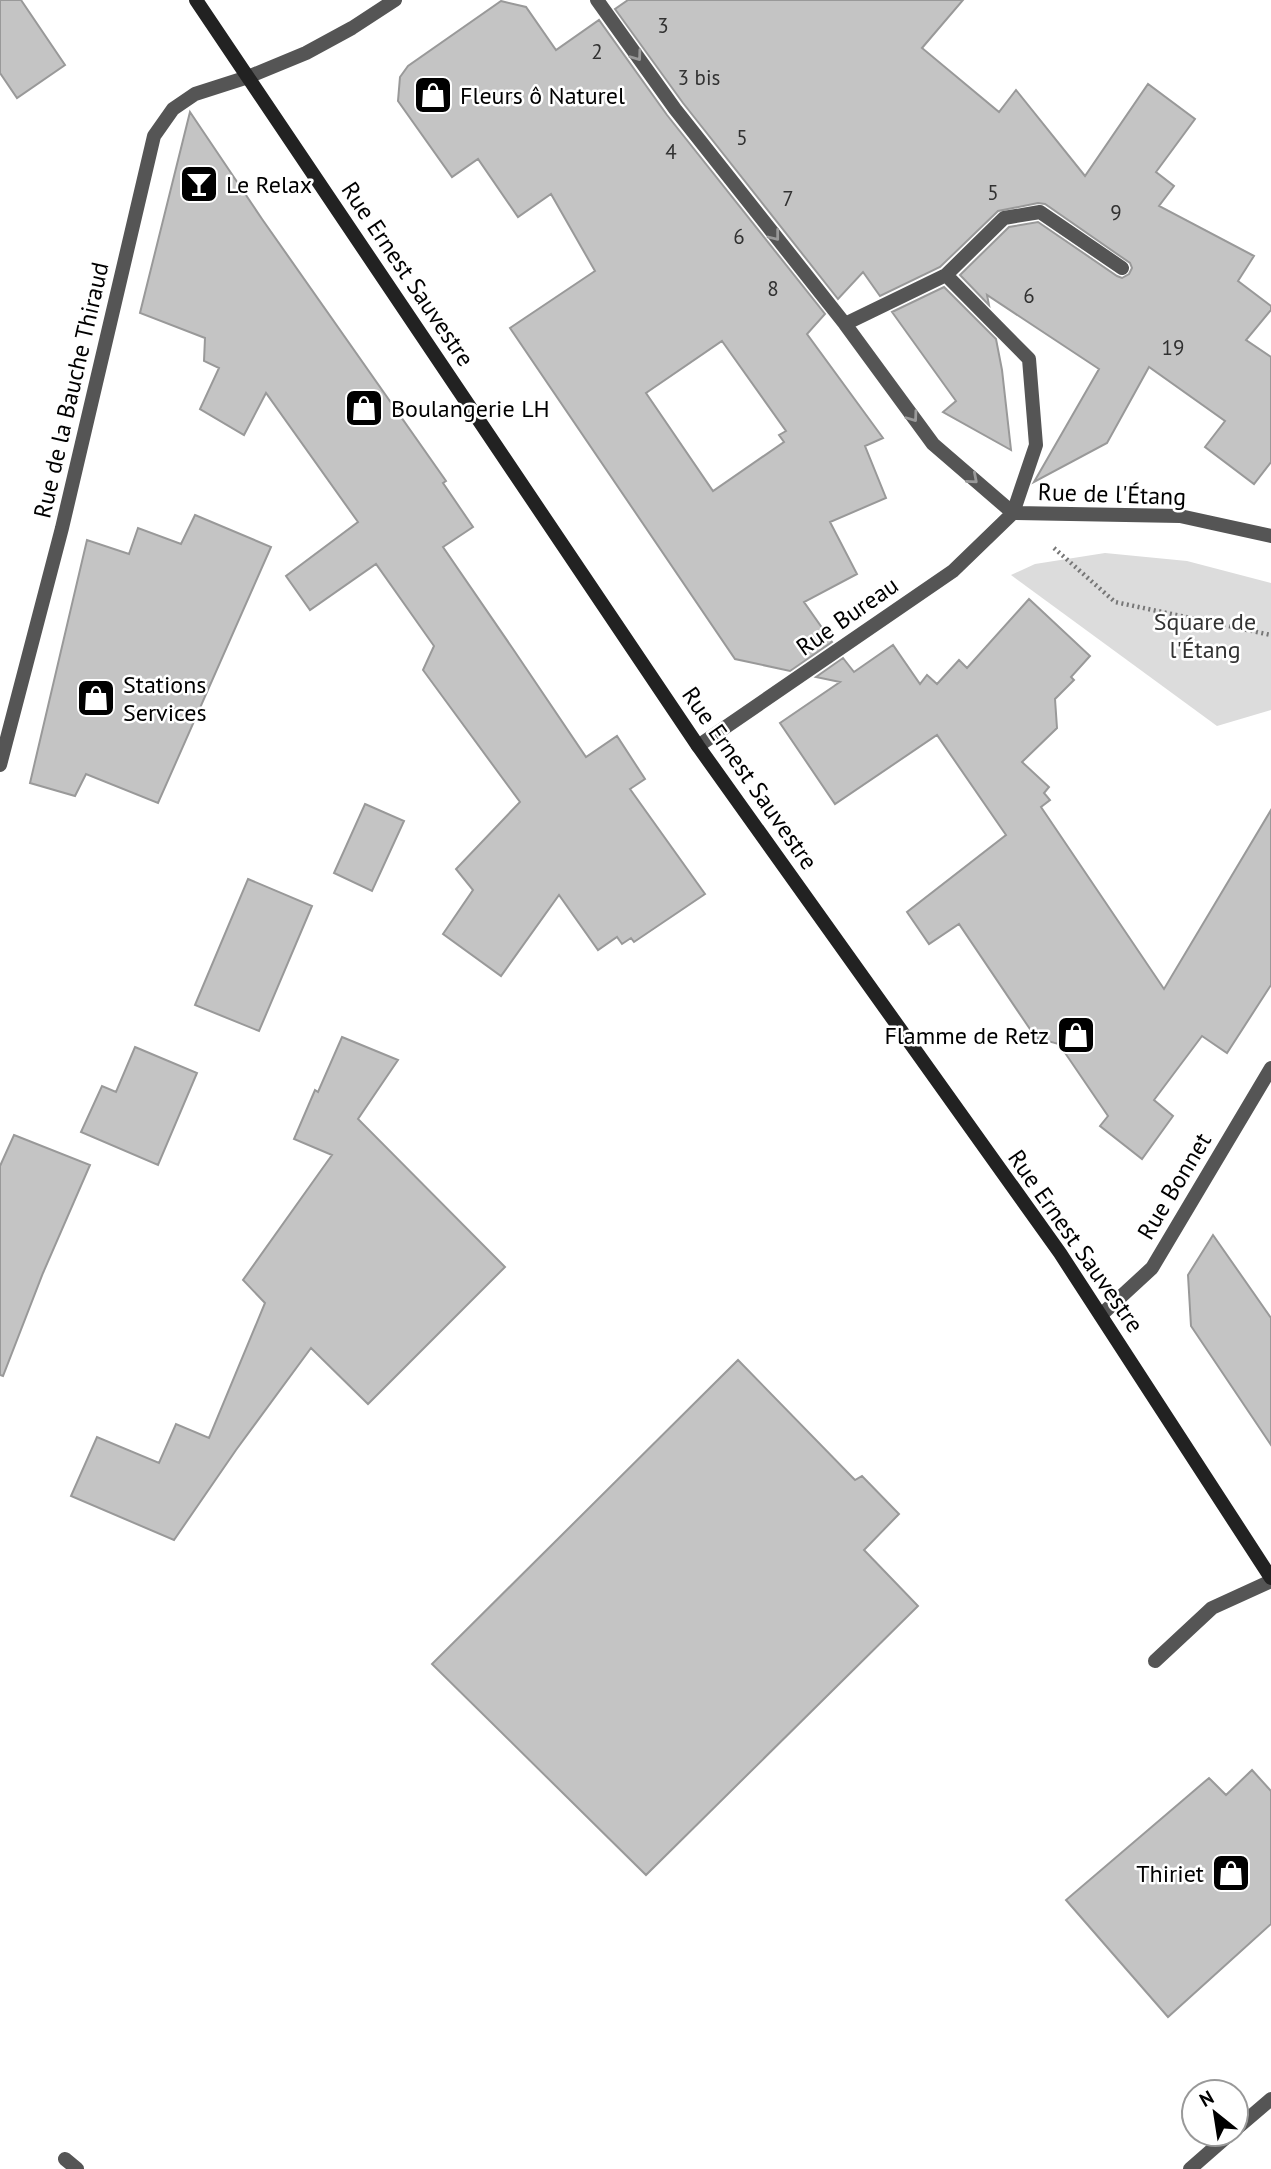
<svg xmlns="http://www.w3.org/2000/svg" width="1271" height="2169" viewBox="0 0 1271 2169" font-family="'PT Sans',sans-serif">
<style>
.green{fill:#dcdcdc}
.building{fill:#c4c4c4;stroke:#999;stroke-width:2;fill-rule:evenodd}
.lines{fill:none;stroke-linecap:round;stroke-linejoin:round}
.path{stroke:#777;stroke-width:4.5;stroke-dasharray:2 3.5;stroke-linecap:butt}
.service{stroke:#555;stroke-width:14}
.minor{stroke:#555;stroke-width:14}
.secondary{stroke:#222;stroke-width:14}
.oneway{stroke:#999}
.labels{text-anchor:middle;dominant-baseline:central;stroke-width:5;stroke-linejoin:round;paint-order:stroke}
.number-label{font-size:21px;fill:#313131}
.poi-label{font-size:24px;fill:#000;stroke:#fff;text-anchor:start}
.street-label{font-size:24px;fill:#000;stroke:#fff}
.park-label{font-size:24px;fill:#333;stroke:#fff}
</style>
<rect width="100%" height="100%" fill="#fff"/>
<!-- green -->
<path class="green" d="M1105,553L1187,561L1271,583V710L1217,726L1011,575L1035,564Z"/>
<!-- building -->
<path class="building" d="M0,0H21L65,65L17,98L0,73Z
M628,0H963L922,48L999,112L1016,90L1085,176L1148,84L1195,119L1156,172L1174,186L1159,206L1254,256L1238,281L1271,306V310L1246,340L1271,357V462L1254,484L1205,447L1225,421L1149,367L1107,443L1034,482L1099,369L987,295L989,305L960,275L1009,227L1038,222L1117,276L1122,278L1129,274L1132,268L1130,263L1045,204L1038,203L998,211L940,267L880,296L863,272L838,299L683,103L615,9Z
M501,1L526,7L556,50L599,20L667,115L825,314L807,334L883,438L865,446L886,498L830,522L857,574L804,602L832,642L790,671L735,659L510,328L595,271L551,194L518,217L478,159L452,177L398,101L400,77L408,66ZM722,341L786,431L779,435L784,442L713,491L646,393Z
M190,112L262,219L446,481L443,483L473,527L443,547L513,649L586,757L617,736L645,779L630,789L705,894L634,942L631,938L622,944L617,937L598,950L559,895L501,976L443,934L473,890L456,869L520,802L423,670L434,646L376,564L310,610L286,576L358,522L266,393L244,435L200,409L219,368L204,361L205,338L140,313Z
M944,287L996,339L1002,370L1011,450L943,412L956,401L892,312Z
M195,515L271,547L158,803L86,774L75,796L30,783L87,540L129,554L138,528L181,544Z
M1029,599L1090,656L1071,677L1074,680L1055,699L1057,728L1022,762L1049,787L1044,793L1050,800L1041,807L1164,989L1271,810V985L1227,1053L1202,1036L1154,1100L1173,1116L1142,1159L1100,1126L1108,1116L1059,1044L1036,1038L959,924L929,944L907,912L1006,835L937,735L835,804L780,723L840,682L816,677L843,658L854,672L893,645L920,684L927,675L937,684L959,660L967,668Z
M365,804L404,821L372,891L334,873Z
M248,879L312,906L259,1031L195,1005Z
M342,1037L398,1060L358,1119L505,1267L368,1404L311,1348L236,1450L174,1540L71,1496L97,1437L159,1463L176,1424L209,1438L265,1303L243,1280L332,1155L294,1139L315,1090L318,1092Z
M135,1047L197,1073L158,1165L81,1132L102,1086L116,1092Z
M14,1135L90,1165L43,1273L3,1376L0,1375V1166Z
M1213,1235L1271,1318V1445L1191,1326L1188,1275Z
M738,1360L855,1480L862,1476L899,1514L864,1550L918,1606L646,1875L432,1664Z
M1252,1770L1271,1791V1924L1168,2017L1066,1900L1209,1778L1226,1795Z"/>
<g class="lines">
<!-- path -->
<path class="path" d="M1054,548L1115,602L1271,635"/>
<!-- service -->
<path class="service" d="M1155,1661L1212,1608L1271,1581
M1236,2129L1271,2099
M65,2159L77,2169
M1190,2169L1230,2134"/>
<!-- minor -->
<path class="minor" d="M597,0L675,109L845,324L933,444L1013,513L1180,516L1271,536
M845,324L946,275
M698,746L953,571L1013,513L1036,445L1029,359L946,275L1004,218L1040,212L1122,268
M0,765L62,528L154,136L173,109L195,94L248,77L306,53L352,28L395,0
M1101,1315L1152,1268L1271,1068"/>
<!-- secondary -->
<path class="secondary" d="M196,0L698,746L1060,1253L1271,1578"/>
</g>
<!-- one-way arrows -->
<defs><path id="oneway-chevron" d="M-2-3.5L2.5 0L-2 3.5" fill="none" stroke-width="1.6" stroke-linecap="round" stroke-linejoin="round" transform="scale(1.75)"/></defs>
<g class="oneway">
<use href="#oneway-chevron" transform="translate(637 56) rotate(54)"/>
<use href="#oneway-chevron" transform="translate(775 236) rotate(52)"/>
<use href="#oneway-chevron" transform="translate(913 417) rotate(54)"/>
<use href="#oneway-chevron" transform="translate(973 479) rotate(41)"/>
</g>
<!-- icons -->
<defs>
<symbol id="shop-square" viewBox="-11 -11 22 22"><rect x="-9" y="-9" width="18" height="18" rx="4" fill="#000" stroke="#fff"/><path d="M-5-2.5h2.3a2.7 3.5 0 0 1 5.4 0H5L5.5 6h-11ZM-1.5-2.5h3a1.5 2.3 0 0 0-3 0Z" fill="#fff"/></symbol>
<symbol id="bar-square" viewBox="-11 -11 22 22"><rect x="-9" y="-9" width="18" height="18" rx="4" fill="#000" stroke="#fff"/><path d="M-6-5H6L.8 .8V4.5H3.5V6h-7V4.5H-.8V.8Z" fill="#fff"/></symbol>
</defs>
<g fill-rule="evenodd">
<use href="#shop-square" x="411" y="73" width="44" height="44"/>
<use href="#bar-square" x="177" y="162" width="44" height="44"/>
<use href="#shop-square" x="342" y="386" width="44" height="44"/>
<use href="#shop-square" x="74" y="676" width="44" height="44"/>
<use href="#shop-square" x="1054" y="1013" width="44" height="44"/>
<use href="#shop-square" x="1209" y="1851" width="44" height="44"/>
</g>
<g class="labels">
<!-- number labels -->
<g class="number-label">
<text x="663" y="25">3</text>
<text x="597" y="51">2</text>
<text x="699" y="77">3 bis</text>
<text x="742" y="137">5</text>
<text x="671" y="151">4</text>
<text x="993" y="192">5</text>
<text x="788" y="198">7</text>
<text x="1116" y="212">9</text>
<text x="739" y="236">6</text>
<text x="773" y="288">8</text>
<text x="1029" y="295">6</text>
<text x="1173" y="347">19</text>
</g>
<!-- poi labels -->
<g class="poi-label">
<text x="460" y="95">Fleurs ô Naturel</text>
<text x="226" y="184">Le Relax</text>
<text x="391" y="408">Boulangerie LH</text>
<text x="123" y="684">Stations<tspan x="123" dy="28">Services</tspan></text>
<text x="1049" y="1035" text-anchor="end">Flamme de Retz</text>
<text x="1204" y="1873" text-anchor="end">Thiriet</text>
</g>
<!-- street labels -->
<g class="street-label">
<text transform="translate(408 274) rotate(56)">Rue Ernest Sauvestre</text>
<text transform="translate(71 390) rotate(-77)">Rue de la Bauche Thiraud</text>
<text transform="translate(1112 494) rotate(2)">Rue de l'Étang</text>
<text transform="translate(847 616) rotate(-35)">Rue Bureau</text>
<text transform="translate(750 778) rotate(55)">Rue Ernest Sauvestre</text>
<text transform="translate(1174 1186) rotate(-59)">Rue Bonnet</text>
<text transform="translate(1076 1241) rotate(55)">Rue Ernest Sauvestre</text>
</g>
<!-- park labels -->
<g class="park-label">
<text x="1205" y="621">Square de<tspan x="1205" dy="28">l'Étang</tspan></text>
</g>
</g>
<!-- north arrow -->
<g transform="translate(1215 2113) rotate(330)"><circle r="33" fill="#ffffff" stroke="#999999" stroke-width="2"/>
<path d="M0-5L12 26L0 18L-12 26Z" fill="#000000"/>
<text y="-10" font-size="19" font-weight="bold" text-anchor="middle" fill="#000000">N</text>
</g>
</svg>
